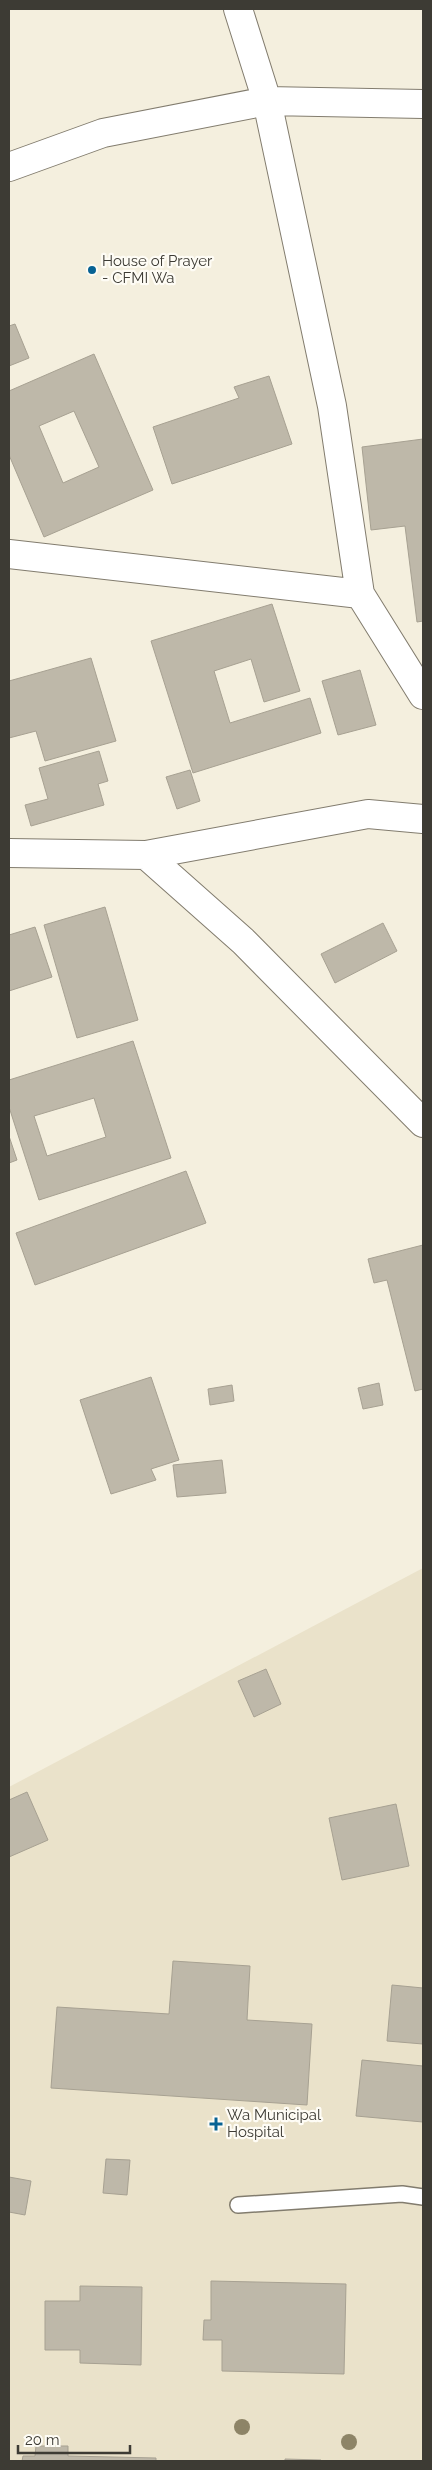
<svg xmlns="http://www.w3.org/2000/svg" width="432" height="2470" viewBox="0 0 432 2470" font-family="Raleway,sans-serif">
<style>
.built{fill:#eae2ca}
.building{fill:#beb8a9;stroke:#a7a192;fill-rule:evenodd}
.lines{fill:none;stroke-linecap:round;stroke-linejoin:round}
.lane-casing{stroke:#827c6e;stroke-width:18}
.street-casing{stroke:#827c6e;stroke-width:30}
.lane{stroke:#fff;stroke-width:15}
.street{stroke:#fff;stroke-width:28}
.tree{fill:#8d8467}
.poi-dot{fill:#076293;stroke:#fefcf5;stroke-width:2}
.labels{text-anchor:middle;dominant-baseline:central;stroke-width:4.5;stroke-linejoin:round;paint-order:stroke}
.poi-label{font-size:15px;fill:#3d3b34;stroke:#fefcf5;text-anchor:start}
</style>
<rect width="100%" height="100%" fill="#f4efde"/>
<!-- built -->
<path class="built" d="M423,1568V2461H9V1787Z"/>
<!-- building -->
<path class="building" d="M15,324L29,358L9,366V326Z
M94,354L153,490L44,537L9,455V391ZM74,411L99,467L63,483L39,426Z
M269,376L292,444L172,484L153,427L239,398L234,387Z
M423,439V621L417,622L405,526L371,530L362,447Z
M272,604L300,691L264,702L251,659L214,671L230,723L310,698L321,733L193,773L151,641Z
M91,658L116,741L45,761L36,731L9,738V681Z
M360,670L376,725L338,735L322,681Z
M99,751L108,781L98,784L104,805L31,826L25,805L48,799L39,768Z
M190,770L200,801L177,809L166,777Z
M105,907L138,1020L77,1038L44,925Z
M383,923L397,951L335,983L321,954Z
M35,927L52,977L9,991V935Z
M133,1041L171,1158L39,1200L9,1107V1080ZM94,1098L106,1137L47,1156L34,1116Z
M9,1136L17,1160L9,1163Z
M186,1171L206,1223L35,1285L16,1233Z
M423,1245V1389L415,1391L387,1280L374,1283L368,1259Z
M151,1377L179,1460L151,1469L156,1480L111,1494L80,1400Z
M379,1383L383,1405L363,1409L358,1388Z
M232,1385L234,1401L210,1405L208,1389Z
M222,1460L226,1493L177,1497L173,1465Z
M266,1669L281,1704L254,1717L238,1681Z
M27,1792L48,1840L9,1857V1800Z
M396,1804L409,1866L342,1880L329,1818Z
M173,1961L250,1966L247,2020L312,2024L307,2105L51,2088L57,2007L169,2014Z
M392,1985L423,1988V2044L387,2041Z
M362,2060L423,2066V2122L356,2116Z
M106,2159L130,2160L127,2195L103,2193Z
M9,2177L31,2181L25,2215L9,2212Z
M211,2281L346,2284L344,2374L222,2371V2340H203L204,2320H211Z
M80,2286L142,2287L141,2365L80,2363V2350H45V2301H80Z
M36,2446H68V2456L156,2458V2461H22L23,2456H35Z
M285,2459L321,2460V2461H285Z"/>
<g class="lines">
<defs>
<path id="lane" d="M238,2205L402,2194L423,2197"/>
<path id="street" d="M238,9L267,101L332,406L360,594
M9,167L103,133L267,101L423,104
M9,554L360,594L423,695
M9,853L146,855L243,941L423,1123
M146,855L368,814L423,819"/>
</defs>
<!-- lane casing -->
<use href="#lane" class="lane-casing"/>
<!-- street casing -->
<use href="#street" class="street-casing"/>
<!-- lane -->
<use href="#lane" class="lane"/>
<!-- street -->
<use href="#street" class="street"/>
</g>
<!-- trees -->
<g class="tree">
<circle cx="242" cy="2427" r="8"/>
<circle cx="349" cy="2442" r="8"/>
</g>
<!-- markers -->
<g class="poi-dot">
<circle cx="92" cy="270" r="5"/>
<path d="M213.5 2116.5h5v5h5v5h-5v5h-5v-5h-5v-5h5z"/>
</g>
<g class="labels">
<!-- poi labels -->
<g class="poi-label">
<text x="102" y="261">House of Prayer<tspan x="102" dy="17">- CFMI Wa</tspan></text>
<text x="227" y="2115">Wa Municipal<tspan x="227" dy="17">Hospital</tspan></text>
</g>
</g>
<!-- border -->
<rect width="432" height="2470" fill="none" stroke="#3d3b34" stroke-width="20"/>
<!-- scale -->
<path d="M18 2445v8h112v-8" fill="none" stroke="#3d3b34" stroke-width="2.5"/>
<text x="25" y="2445" font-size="15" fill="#3d3b34" stroke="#fefcf5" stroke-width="4" paint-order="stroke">20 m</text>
</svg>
